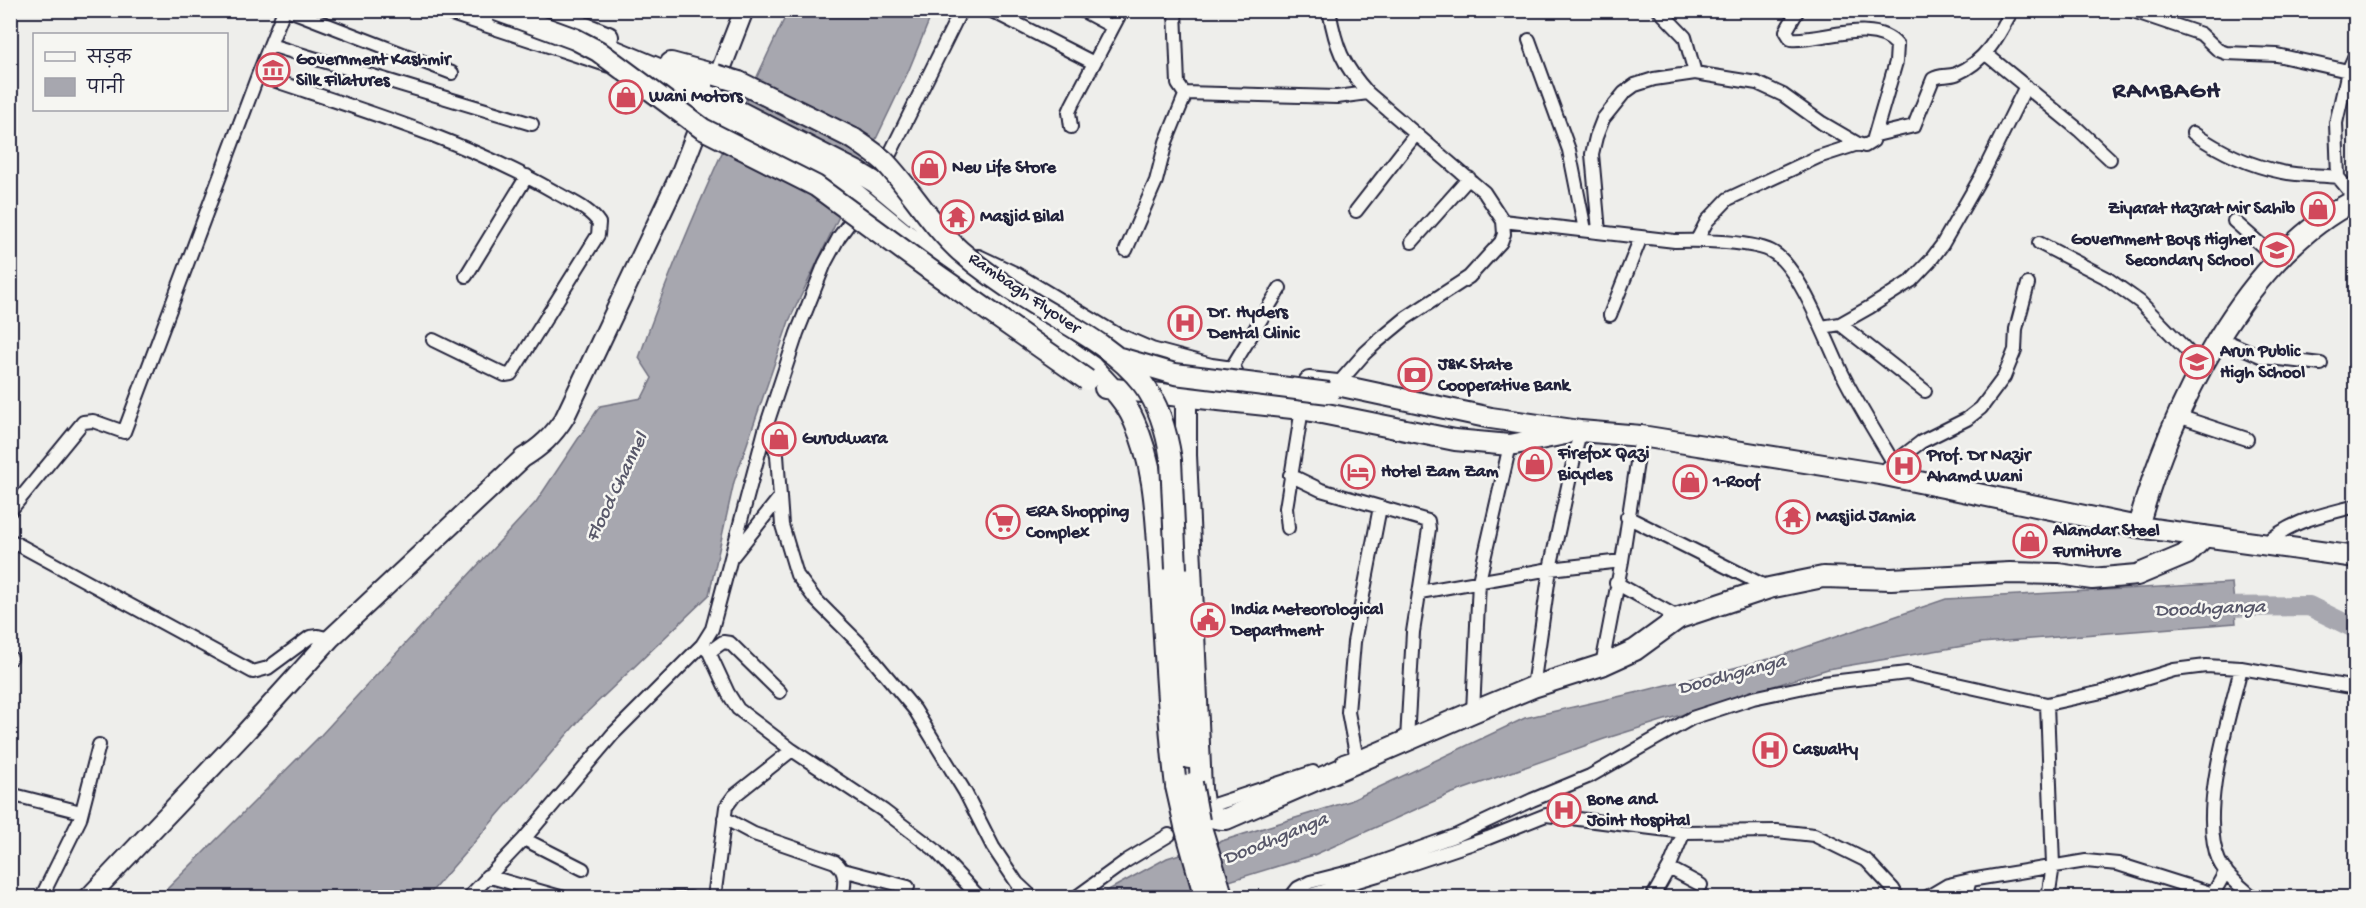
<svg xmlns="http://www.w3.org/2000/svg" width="2366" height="908" viewBox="0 0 2366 908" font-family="'Gochi Hand','Playpen Sans Deva',sans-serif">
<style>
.water{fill:#a7a7af;stroke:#727281;stroke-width:1.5}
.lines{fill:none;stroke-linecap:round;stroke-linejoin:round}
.river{stroke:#a7a7af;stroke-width:20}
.street-casing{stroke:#22223b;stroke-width:16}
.secondary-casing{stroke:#22223b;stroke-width:22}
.primary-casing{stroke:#22223b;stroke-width:24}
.street{stroke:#f6f6f2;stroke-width:12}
.secondary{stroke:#f6f6f2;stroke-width:18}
.primary{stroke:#f6f6f2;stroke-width:20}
.primary-bridge-casing{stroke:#22223b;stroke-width:24;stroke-linecap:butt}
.primary-bridge{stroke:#f6f6f2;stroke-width:20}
.labels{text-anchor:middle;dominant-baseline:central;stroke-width:5;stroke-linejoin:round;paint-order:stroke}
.poi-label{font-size:18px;font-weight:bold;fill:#22223b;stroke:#f6f6f2;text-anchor:start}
.street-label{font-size:18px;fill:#22223b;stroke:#f6f6f2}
.water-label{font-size:20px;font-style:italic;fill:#575769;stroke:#f6f6f2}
.district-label{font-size:24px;font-weight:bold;letter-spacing:1.5px;fill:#22223b;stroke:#f6f6f2}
</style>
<rect width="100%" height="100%" fill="#eeeeeb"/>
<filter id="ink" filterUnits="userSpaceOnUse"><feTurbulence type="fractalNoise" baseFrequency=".0167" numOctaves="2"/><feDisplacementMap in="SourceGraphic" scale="12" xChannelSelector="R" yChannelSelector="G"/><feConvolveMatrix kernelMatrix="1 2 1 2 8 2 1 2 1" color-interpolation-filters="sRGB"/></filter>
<g filter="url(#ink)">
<!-- water -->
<path class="water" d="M788,11H933L908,72L789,321L734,482L709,595L583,716L427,897L158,898L321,735L536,502L600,406L642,398L652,378L639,358C680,239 734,125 788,11Z
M2232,583L2236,623L1981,643L1828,669L1604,739L1450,794L1314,855L1177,897L1094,898L1167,858L1350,801L1525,718L1639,692L1777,657L1946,599Z"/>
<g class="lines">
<!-- river -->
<path class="river" d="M2208,607L2309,606L2356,629"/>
<defs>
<path id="street" d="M289,10L452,73
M990,10L1094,63
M1081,10L1113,27L1122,10
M1175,10L1178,84L1184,93L1337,97L1368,93
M1329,10C1336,48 1342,64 1368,93L1484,192L1503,221L1504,234L1501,242L1469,277L1406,318L1377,342L1365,353L1337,385
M1659,10L1685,37L1695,73
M2130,10L2201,34L2218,50L2226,53L2277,55L2348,71
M1529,40L1569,150L1585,230
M270,45L532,124
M2356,53L2348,71L2336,123L2338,177L2356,199
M1986,54L2079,130L2110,159
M258,75C358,109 462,139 555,192C570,201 589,208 599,223L598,235L511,374L505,375L433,340
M1071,127L1069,112L1072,105L1113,27
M2193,133C2219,151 2251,166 2282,172C2300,176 2320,175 2338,177
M1876,135L1914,126L1933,79C1940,74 1948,77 1956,74C1985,62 1998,37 2012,10
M883,168L961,10
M1356,211L1416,134
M1503,221L1675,241C1696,240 1757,241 1774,253C1801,270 1828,345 1843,375C1858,405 1876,433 1893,462
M2234,221L2278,260
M1599,231L1592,154L1596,137L1603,119L1624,93L1635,85L1654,79L1695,73L1757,83L1783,95L1822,123L1858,144L1865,146L1873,141L1896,62L1897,45C1874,17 1820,42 1791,39L1786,31L1798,10
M1697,240L1707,221L1728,199L1818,157L1858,144
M1412,242L1469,178
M2039,243L2105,277L2140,302L2202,366
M1126,250L1156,181L1166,142L1186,93
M466,276L527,176
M1610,315L1641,237
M1840,324L1925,391
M1822,327L1840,324L1870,307L1911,281L1930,261L1942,245L1982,175L2026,86
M2219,338L2263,357L2321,364
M1229,372L1280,288
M2178,416L2247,439
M765,430L771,436L777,455L782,525L797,575L815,599L859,643L915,710L965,792L993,847L1017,883L1033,898
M1887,468L1921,442L1967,419L1981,408L2004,377L2015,350L2016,329L2028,284
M1290,475L1321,490L1428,521L1429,529L1413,632L1407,740
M10,511L83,422L93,421L124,432L258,75L284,10
M1627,517L1769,588
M1288,528L1286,508L1302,409
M10,540L253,672L268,668L310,637L318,636L330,639
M2266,544C2291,520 2323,515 2356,506
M733,556L780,497
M1616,583L1679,618
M1420,592L1550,569L1622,561
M702,645L709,652L728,693L738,709L792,750L884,811L934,849L980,898
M709,652L723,642L730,643L780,692
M10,658H11
M1602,665L1622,561L1641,436
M2241,668C2229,719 2198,812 2219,861C2226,876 2242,887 2254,898
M1533,687L1550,569L1580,431
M2047,704L2053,865L2048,898
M1473,712L1479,581L1510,445
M1343,761L1352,758L1356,754L1348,712L1354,642L1380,507
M10,794L81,812
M1200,812L1204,808L1313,772
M724,818L754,834L835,862C847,871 845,884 842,898
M524,839L583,869
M1669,868L1701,885
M843,870L908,887
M487,876L564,898
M41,898L80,819L99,745
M468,898L524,839L613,734L702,645L712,629L765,430L797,333L825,263L839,237L858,211
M671,898H690
M714,898L726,807L734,796L792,750
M1075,898L1126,861L1169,835
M1290,898L1298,888L1310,882L1361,869L1457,835L1532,800L1590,776L1692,718L1753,698L1823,683L1907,673L2047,704L2102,692L2174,670L2206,666L2241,668L2356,688
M1300,898L1378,875L1488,838L1546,815L1684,832L1777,831L1814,835L1867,861L1893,889L1898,898
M1652,898L1669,868L1684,832
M1926,898L1948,885L1970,880L2086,861L2118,864L2213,894L2226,871
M1965,898L1970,880"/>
<path id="secondary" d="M88,898L243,735L330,639L523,458C541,447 553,436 565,417L681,172L744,10"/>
<path id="primary" d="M452,10L610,62
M541,10L608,37
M589,40L685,80L728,106L861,174L876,183L943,239
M671,63L716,75
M652,78L678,93L722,124L853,192L902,232L1092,367C1107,383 1125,400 1134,421C1156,468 1156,521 1160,572C1165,644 1167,715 1176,786
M739,82L854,139
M978,260L1014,277L1114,337L1151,353L1211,369L1232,372
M1309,382L1337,385L1491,418L1580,431L1641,436L1880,474L2138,527L2356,557
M1105,388L1302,409L1455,440L1510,445L1565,434
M1186,398V455L1201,789C1204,807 1203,819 1226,819L1473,712L1533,687L1602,665L1635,650L1679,618L1769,588L1823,577L1891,579L2010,573L2058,574L2092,579L2137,575L2187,554L2205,536
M2138,527C2169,412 2244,256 2356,200
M1176,569L1180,673L1189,758
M1199,821L1223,898
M1185,826L1205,898"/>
</defs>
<!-- street casing -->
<use href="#street" class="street-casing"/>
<!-- secondary casing -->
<use href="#secondary" class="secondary-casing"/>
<!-- primary casing -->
<use href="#primary" class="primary-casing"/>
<!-- street -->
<use href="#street" class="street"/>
<!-- secondary -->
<use href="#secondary" class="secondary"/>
<!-- primary -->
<use href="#primary" class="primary"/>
<defs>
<path id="primary-bridge" d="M496,10L575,39L598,51L703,129L816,186L929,269L1087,380
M716,75L739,82
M854,139C864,146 875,153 884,161C911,189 930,224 960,251C983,271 1008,288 1034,304C1072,327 1115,348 1143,384C1160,406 1167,433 1171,460L1176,569
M1120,358L1175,374L1329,393
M1192,783L1199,821
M1176,786L1185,826"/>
</defs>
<!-- primary-bridge casing -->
<use href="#primary-bridge" class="primary-bridge-casing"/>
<!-- primary-bridge -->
<use href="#primary-bridge" class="primary-bridge"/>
</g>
</g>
<!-- icons -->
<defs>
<symbol id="museum-ring" viewBox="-11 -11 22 22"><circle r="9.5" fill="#f6f6f2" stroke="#d1495b" stroke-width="1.5"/><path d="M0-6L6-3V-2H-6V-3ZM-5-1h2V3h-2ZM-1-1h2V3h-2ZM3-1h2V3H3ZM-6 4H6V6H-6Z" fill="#d1495b"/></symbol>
<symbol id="shop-ring" viewBox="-11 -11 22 22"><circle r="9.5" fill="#f6f6f2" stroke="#d1495b" stroke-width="1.5"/><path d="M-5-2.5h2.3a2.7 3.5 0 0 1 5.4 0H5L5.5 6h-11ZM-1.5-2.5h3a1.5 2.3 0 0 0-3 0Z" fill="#d1495b"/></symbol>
<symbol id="temple-ring" viewBox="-11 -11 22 22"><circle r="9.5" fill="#f6f6f2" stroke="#d1495b" stroke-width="1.5"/><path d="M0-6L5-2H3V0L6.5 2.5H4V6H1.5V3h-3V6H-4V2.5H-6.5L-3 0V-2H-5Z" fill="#d1495b"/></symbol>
<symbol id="school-ring" viewBox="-11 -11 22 22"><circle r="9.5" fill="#f6f6f2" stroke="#d1495b" stroke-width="1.5"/><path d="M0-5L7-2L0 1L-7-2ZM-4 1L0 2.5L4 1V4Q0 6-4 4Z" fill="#d1495b"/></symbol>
<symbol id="hospital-ring" viewBox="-11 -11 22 22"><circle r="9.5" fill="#f6f6f2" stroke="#d1495b" stroke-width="1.5"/><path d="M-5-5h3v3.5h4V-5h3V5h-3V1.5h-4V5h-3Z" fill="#d1495b"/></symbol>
<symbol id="bank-ring" viewBox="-11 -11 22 22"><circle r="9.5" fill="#f6f6f2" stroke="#d1495b" stroke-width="1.5"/><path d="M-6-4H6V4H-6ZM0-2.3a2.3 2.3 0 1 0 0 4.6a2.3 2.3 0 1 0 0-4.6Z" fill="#d1495b"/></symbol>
<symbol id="hotel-ring" viewBox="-11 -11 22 22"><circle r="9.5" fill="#f6f6f2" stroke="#d1495b" stroke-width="1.5"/><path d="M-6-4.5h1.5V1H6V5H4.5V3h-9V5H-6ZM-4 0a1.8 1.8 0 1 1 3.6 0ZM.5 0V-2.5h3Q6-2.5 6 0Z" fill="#d1495b"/></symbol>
<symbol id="supermarket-ring" viewBox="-11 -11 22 22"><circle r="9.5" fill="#f6f6f2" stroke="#d1495b" stroke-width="1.5"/><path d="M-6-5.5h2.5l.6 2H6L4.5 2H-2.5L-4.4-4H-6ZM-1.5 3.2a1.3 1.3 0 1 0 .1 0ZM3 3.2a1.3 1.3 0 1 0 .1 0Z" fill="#d1495b"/></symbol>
<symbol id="civic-ring" viewBox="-11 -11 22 22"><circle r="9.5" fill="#f6f6f2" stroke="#d1495b" stroke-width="1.5"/><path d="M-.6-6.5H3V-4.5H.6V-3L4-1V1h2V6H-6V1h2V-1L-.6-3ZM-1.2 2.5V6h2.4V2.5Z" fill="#d1495b"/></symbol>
</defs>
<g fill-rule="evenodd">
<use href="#museum-ring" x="254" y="51" width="38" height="38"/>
<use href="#shop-ring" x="607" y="78" width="38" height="38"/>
<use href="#shop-ring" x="910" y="149" width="38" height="38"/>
<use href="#shop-ring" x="2299" y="190" width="38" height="38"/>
<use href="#temple-ring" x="938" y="198" width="38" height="38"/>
<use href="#school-ring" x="2258" y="231" width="38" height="38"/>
<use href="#hospital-ring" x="1166" y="304" width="38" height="38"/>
<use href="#school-ring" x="2178" y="343" width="38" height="38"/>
<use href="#bank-ring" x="1396" y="356" width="38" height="38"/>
<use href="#shop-ring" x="760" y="420" width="38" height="38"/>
<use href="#shop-ring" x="1516" y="445" width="38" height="38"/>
<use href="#hospital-ring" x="1885" y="447" width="38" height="38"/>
<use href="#hotel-ring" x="1339" y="453" width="38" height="38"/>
<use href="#shop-ring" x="1671" y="463" width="38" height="38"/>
<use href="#temple-ring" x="1774" y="498" width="38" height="38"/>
<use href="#supermarket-ring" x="984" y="503" width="38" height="38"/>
<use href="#shop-ring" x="2011" y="522" width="38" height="38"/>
<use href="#civic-ring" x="1189" y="601" width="38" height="38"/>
<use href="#hospital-ring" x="1751" y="731" width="38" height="38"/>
<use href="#hospital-ring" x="1545" y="791" width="38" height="38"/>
</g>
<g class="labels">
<!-- poi labels -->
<g class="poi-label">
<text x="296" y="60">Government Kashmir<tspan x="296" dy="21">Silk Filatures</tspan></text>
<text x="649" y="97">Wani Motors</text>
<text x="952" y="168">Neu Life Store</text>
<text x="2295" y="209" text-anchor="end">Ziyarat Hazrat Mir Sahib</text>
<text x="980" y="217">Masjid Bilal</text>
<text x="2254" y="240" text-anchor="end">Government Boys Higher<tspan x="2254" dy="21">Secondary School</tspan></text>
<text x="1208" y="313">Dr. Hyders<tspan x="1208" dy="21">Dental Clinic</tspan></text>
<text x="2220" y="352">Arun Public<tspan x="2220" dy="21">High School</tspan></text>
<text x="1438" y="365">J&amp;K State<tspan x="1438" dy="21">Cooperative Bank</tspan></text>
<text x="802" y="439">Gurudwara</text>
<text x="1558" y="454">Firefox Qazi<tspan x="1558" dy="21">Bicycles</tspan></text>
<text x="1927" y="456">Prof. Dr Nazir<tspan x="1927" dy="21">Ahamd Wani</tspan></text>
<text x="1381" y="472">Hotel Zam Zam</text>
<text x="1713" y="482">1-Roof</text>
<text x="1026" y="512">ERA Shopping<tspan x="1026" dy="21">Complex</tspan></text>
<text x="1816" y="517">Masjid Jamia</text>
<text x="2053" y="531">Alamdar Steel<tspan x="2053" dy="21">Furniture</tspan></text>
<text x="1231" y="610">India Meteorological<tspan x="1231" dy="21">Department</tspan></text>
<text x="1793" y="750">Casualty</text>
<text x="1587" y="800">Bone and<tspan x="1587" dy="21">Joint Hospital</tspan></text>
</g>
<!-- street labels -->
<g class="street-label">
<text transform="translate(1024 294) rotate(34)">Rambagh Flyover</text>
</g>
<!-- water labels -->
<g class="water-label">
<text transform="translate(618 488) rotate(-64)">Flood Channel</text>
<text transform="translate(2210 610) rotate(-2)">Doodhganga</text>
<text transform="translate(1732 676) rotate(-15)">Doodhganga</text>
<text transform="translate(1276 840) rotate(-22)">Doodhganga</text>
</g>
<!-- district labels -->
<g class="district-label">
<text x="2167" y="92">RAMBAGH</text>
</g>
</g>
<!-- margin -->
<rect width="2366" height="908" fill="none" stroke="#f6f6f2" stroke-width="36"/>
<rect x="18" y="18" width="2330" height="872" fill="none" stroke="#22223b" stroke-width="2" filter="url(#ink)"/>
<!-- legend -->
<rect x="33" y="33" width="195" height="78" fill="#f6f6f2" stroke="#a1a1a9" stroke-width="1.5"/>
<rect x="45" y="52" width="30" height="9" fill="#f6f6f2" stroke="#a1a1a9" stroke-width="1.5"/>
<text x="87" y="63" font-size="18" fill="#22223b">सड़क</text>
<rect x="45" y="78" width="30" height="18" fill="#a7a7af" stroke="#a1a1a9" stroke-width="1.5"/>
<text x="87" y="93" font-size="18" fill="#22223b">पानी</text>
</svg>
